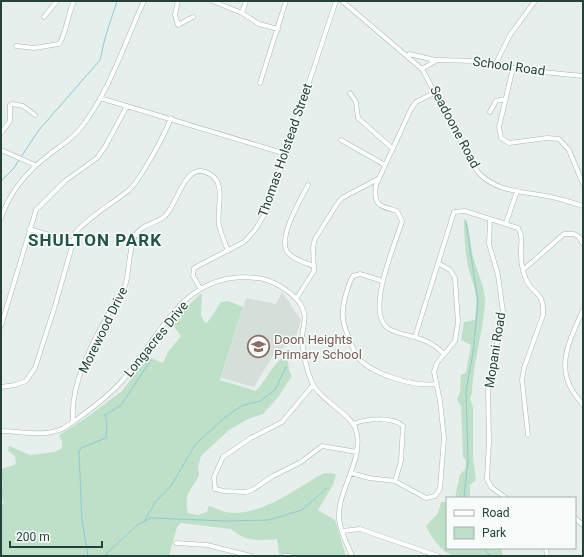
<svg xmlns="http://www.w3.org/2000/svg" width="584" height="557" viewBox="0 0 584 557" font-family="Roboto,sans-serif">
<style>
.built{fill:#d4dfda}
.green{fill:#bfe0c8}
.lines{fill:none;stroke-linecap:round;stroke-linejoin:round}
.stream{stroke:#8ec9d4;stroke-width:1}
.minor-casing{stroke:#a8b8b2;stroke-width:5}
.minor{stroke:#fff;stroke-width:4}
.labels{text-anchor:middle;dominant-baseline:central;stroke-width:3;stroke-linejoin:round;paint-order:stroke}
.street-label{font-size:13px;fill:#24423a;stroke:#f7fbf9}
.education-label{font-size:13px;fill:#785e54;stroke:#f7fbf9;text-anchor:start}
.district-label{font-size:17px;font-weight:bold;letter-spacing:1px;fill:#1f5548;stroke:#f7fbf9}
</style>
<rect width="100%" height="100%" fill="#e6efeb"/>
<!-- built -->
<path class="built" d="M282,292L301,320L295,339L274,354L254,387L221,378L246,298L276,304Z"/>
<!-- green -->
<path class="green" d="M466,219C471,234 470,246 474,260C478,274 485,287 485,302C483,333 473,362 472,393L470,398L473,407V458L476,480L470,485V498H455L460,474L465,470L466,460L463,457L461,406L457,400L460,392L461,375L466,372L471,345L461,340L464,322L475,320C475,313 477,304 476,296C475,286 470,276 468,266C465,251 464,235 464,220Z
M200,294H202L201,315L204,322L207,323L221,302L228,301L243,307L220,380L256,391C266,380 273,364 285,355C290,361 287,370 292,376L279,396L263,414L248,419L229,430L201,456L198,467L199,476C190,492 184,492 188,513L198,515L207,512L209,506C217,509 226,513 233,513C267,513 296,488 324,473L336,474L333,485L318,510L335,520L346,556H293L279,554L277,539C259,541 246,542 231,529L181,523L177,527L169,556H1V505L4,503L1,497V488L3,487L1,469L14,465L16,463L15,456L8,451L9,446L30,455L55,452L62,448V442L59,435L83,420L122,391L148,357L163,363L168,352L181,336L171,323Z
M441,502H447V548H501L503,556C487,556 470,557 455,556C443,554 430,536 426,526L438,513Z"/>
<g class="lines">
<!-- stream -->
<path class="stream" d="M21,157L39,130L100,60L105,38L117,1
M1,181L14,168L19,160
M464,498L468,460L466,390L473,353L478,302L466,222
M145,520L156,501L171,486L195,445L223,419L241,406L260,401L275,390L286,367
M483,548L491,556
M88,556L82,521L79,452L81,448L106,438L107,423L105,415L121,405L151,360
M104,556L137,525L151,518L226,521L269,520L302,510L327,488"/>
<defs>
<path id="minor" d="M178,1L175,15L178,25L193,17
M212,1L242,13L259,24L278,29
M342,1L422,69L437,60L475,61L496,63L522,70L583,76
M242,13L246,1
M44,17L57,1
M16,46L34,48L59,44C66,35 68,13 74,1
M409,54L435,60
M496,63L510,35L535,1
M513,68L499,127L501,138L509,143L547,138L559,139L569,150L583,184
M422,69L477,171C495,192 521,191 546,196C559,198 571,202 583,206
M260,83L286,1
M436,92L416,102L411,109L376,185C373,205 379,206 397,211L402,221C396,243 362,317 391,330C413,339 425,335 444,354
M350,93L356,102L358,118L392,148
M100,98L286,154
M490,112L496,101L506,99
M1,133L10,121V105L12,104L23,106L35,115
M341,140L385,165
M1,150L35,165
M308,185C301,199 275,241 289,254C295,260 306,263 314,266
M1,218C10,191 27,171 50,154C60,146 72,139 80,129C110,91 124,44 144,1
M490,219L489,244L498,275L503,312L488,390L489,441L487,479L491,487L506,498
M506,223L517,191
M29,229L73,242
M523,270L564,234H574L579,237L583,244
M383,281L360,274L353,276C349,282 348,288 346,294C338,321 346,330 356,355C369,374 414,387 436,384
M200,288L193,276L194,268L244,242L255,230L266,212L336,1
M296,299L314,271L313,247L315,239L337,204L342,198L378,179
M583,310C573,333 558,359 569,384C572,392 578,398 583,405
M1,326L36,210L65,181L97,158L105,147L127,106
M415,337L454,212L465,211L518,228C524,237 520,246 521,256C521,263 523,271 525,277C531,295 545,290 543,315L524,368L522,380L528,435
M313,385L282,422L251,438L223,457L214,477L215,489L224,491L246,492L252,490L273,476L301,462L322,446L357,452
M1,387L15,385L26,381L35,368L55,306L76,232C91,215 112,204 129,190C141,179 165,134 171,118
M73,421C70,385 91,345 108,315C113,305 121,297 125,286C130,271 128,251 135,236C141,224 156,224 165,216C178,205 184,159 210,174C227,184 216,209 219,225C221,234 225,243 228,251
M353,424C365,419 392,416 403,426L401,461L395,481
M1,431C22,431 44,438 64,428C81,417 109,396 122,381C162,334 184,269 257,278C272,279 295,293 302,307C308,319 302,326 302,339C303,351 306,368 311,380C318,401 354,413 357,434C362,462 339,488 339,516C339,529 347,544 352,556
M351,473L369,478L395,481L426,498L435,496L440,489L444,438L440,401L434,372L437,363L455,341L458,322L455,278L450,270L438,263
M575,518L583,525
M343,531L360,529L438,556
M176,543L207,545L251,556
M546,548L547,556
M284,556H290"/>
</defs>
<!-- minor casing -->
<use href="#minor" class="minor-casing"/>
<!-- minor -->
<use href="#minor" class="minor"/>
</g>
<!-- icons -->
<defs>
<symbol id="school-ring" viewBox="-11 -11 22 22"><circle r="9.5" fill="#f7fbf9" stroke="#8d6e63" stroke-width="1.5"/><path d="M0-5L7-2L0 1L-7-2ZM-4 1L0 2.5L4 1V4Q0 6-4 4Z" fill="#8d6e63"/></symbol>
</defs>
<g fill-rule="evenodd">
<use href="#school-ring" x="246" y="334" width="25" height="25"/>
</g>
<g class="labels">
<!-- street labels -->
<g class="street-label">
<text transform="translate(509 66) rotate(8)">School Road</text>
<text transform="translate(455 127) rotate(62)">Seadoone Road</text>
<text transform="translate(285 150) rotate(-71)">Thomas Holstead Street</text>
<text transform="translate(103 330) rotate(-64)">Morewood Drive</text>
<text transform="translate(156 339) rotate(-51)">Longacres Drive</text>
<text transform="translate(495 350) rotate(-81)">Mopani Road</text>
</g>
<!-- education labels -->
<g class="education-label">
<text x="274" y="339">Doon Heights<tspan x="274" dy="15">Primary School</tspan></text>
</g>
<!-- district labels -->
<g class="district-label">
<text x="95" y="240">SHULTON PARK</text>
</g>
</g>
<!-- border -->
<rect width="584" height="557" fill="none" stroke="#24423a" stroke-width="4"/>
<!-- legend -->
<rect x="446" y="497" width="130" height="52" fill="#f7fbf9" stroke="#a3b1ad"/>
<rect x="454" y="510" width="20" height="6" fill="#ffffff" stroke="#a3b1ad"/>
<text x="482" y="517" font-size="12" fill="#24423a">Road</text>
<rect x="454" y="527" width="20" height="12" fill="#bfe0c8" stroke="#a3b1ad"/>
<text x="482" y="537" font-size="12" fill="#24423a">Park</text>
<!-- scale -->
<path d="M10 541v6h92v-6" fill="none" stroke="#24423a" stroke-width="2"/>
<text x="16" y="541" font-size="12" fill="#24423a" stroke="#f7fbf9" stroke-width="3" paint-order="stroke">200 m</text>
</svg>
